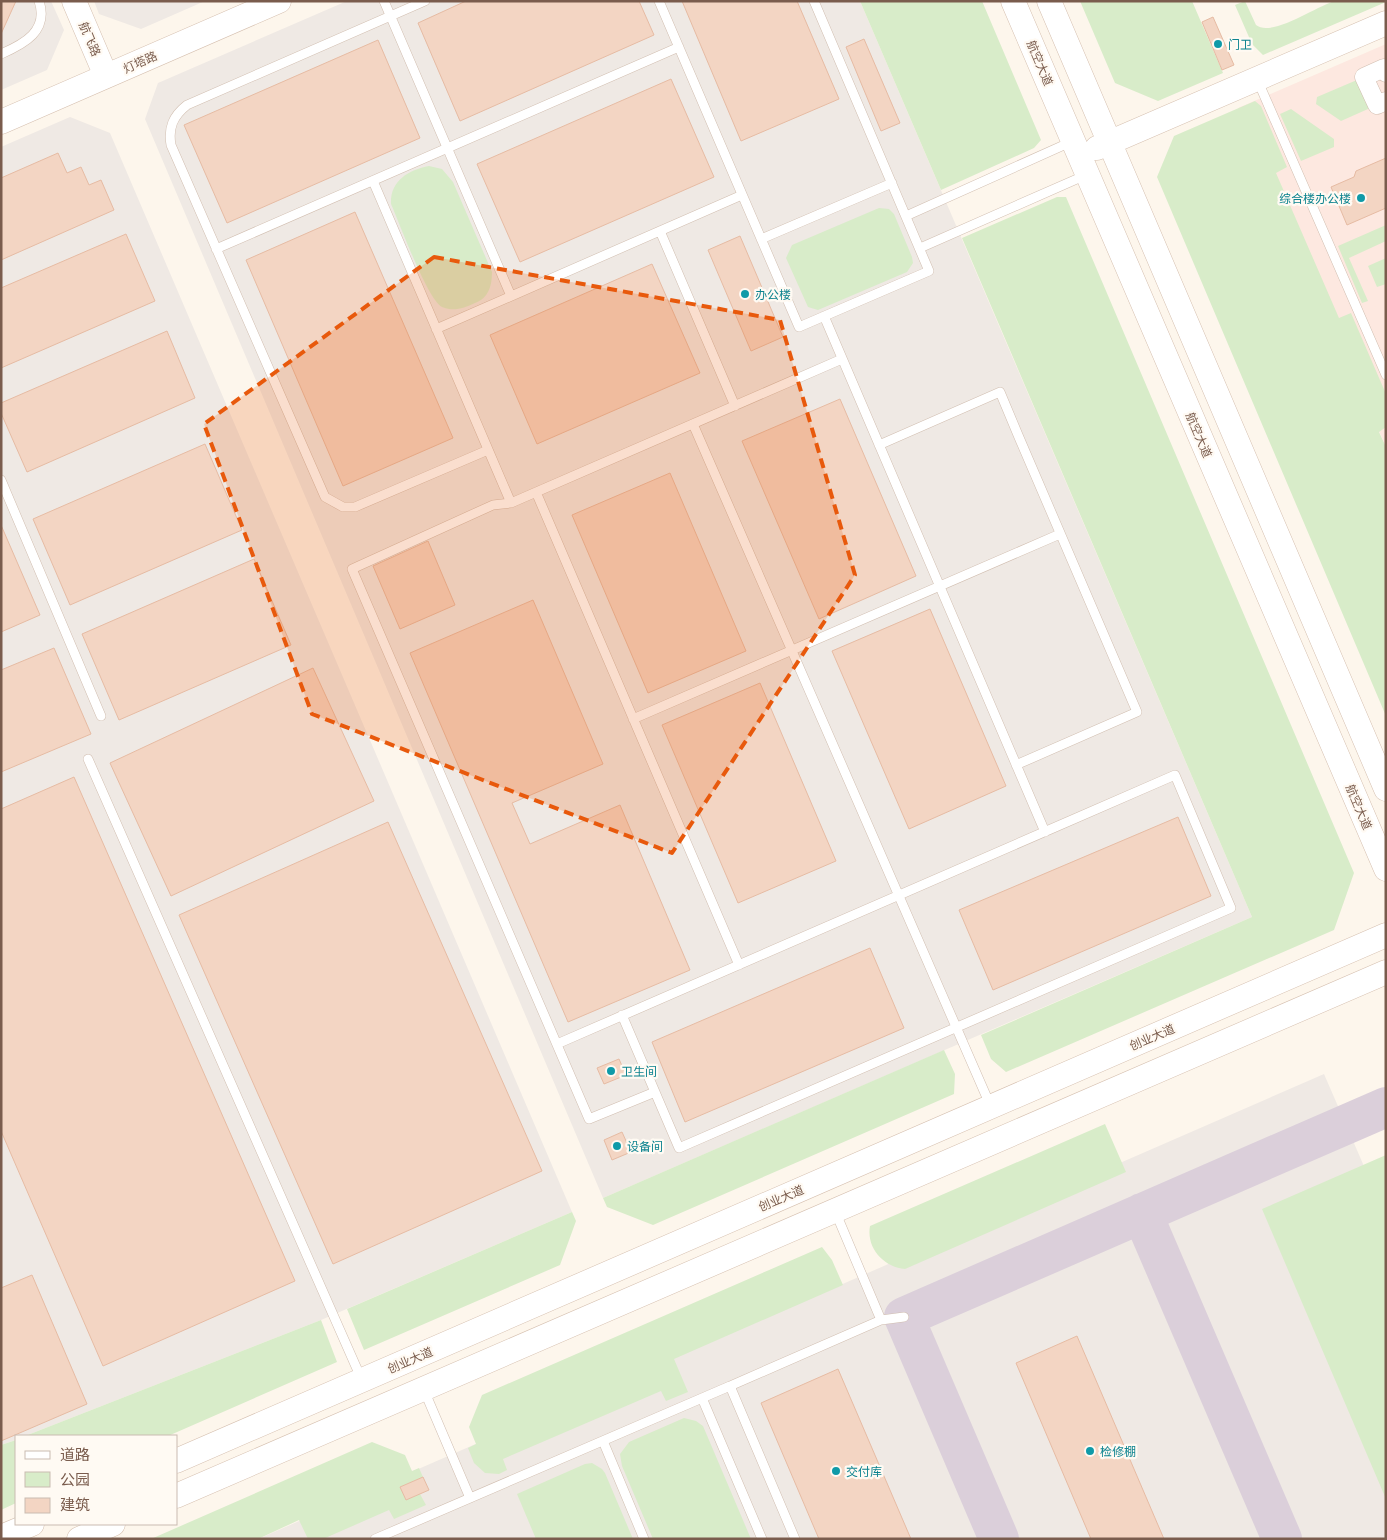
<svg xmlns="http://www.w3.org/2000/svg" width="1387" height="1540" viewBox="0 0 1387 1540" font-family="'Open Sans','Noto Sans SC',sans-serif">
<style>
.commercial{fill:#fde8e0}
.industrial{fill:#efe9e4}
.green{fill:#d8ecc9}
.lines{fill:none;stroke-linecap:round;stroke-linejoin:round}
.taxiway{stroke:#dbcfda;stroke-width:40}
.building{fill:#f3d5c3;stroke:#e6bba3}
.lane-casing{stroke:#d1beb0;stroke-width:10}
.street-casing{stroke:#d1beb0;stroke-width:19}
.secondary-casing{stroke:#d6c0b0;stroke-width:25}
.lane{stroke:#fff;stroke-width:9}
.street{stroke:#fff;stroke-width:18}
.secondary{stroke:#fff;stroke-width:24}
.marked{fill:#e8590c;fill-opacity:0.2;stroke:#e8590c;stroke-width:4;stroke-dasharray:10 6;stroke-linejoin:round}
.culture-dot{fill:#0f9aa8;stroke:#fffaf3;stroke-width:2}
.labels{text-anchor:middle;dominant-baseline:central;stroke-width:4.5;stroke-linejoin:round;paint-order:stroke}
.street-label{font-size:12px;fill:#7a5c4d;stroke:#fffaf3}
.culture-label{font-size:12px;fill:#0d838f;stroke:#fffaf3;text-anchor:start}
</style>
<rect width="100%" height="100%" fill="#fdf6ec"/>
<!-- commercial -->
<path class="commercial" d="M1386,44V447L1238,108Z"/>
<!-- industrial -->
<path class="industrial" d="M1,1H51L64,30L47,70L1,90Z
M94,1H205L141,29L99,14Z
M347,1H860L1252,917L603,1198L145,119L158,83Z
M70,117L110,133L572,1212L321,1320L25,1436H16V1440L1,1445V147Z
M1324,1074L1386,1217V1539H258Z"/>
<!-- green -->
<path class="green" d="M860,1H982L1041,140L1034,148L941,190Z
M1080,1H1192L1223,73L1158,101L1115,83Z
M1245,1L1256,25C1272,38 1318,5 1335,1C1350,0 1372,0 1386,2L1263,55L1252,44L1235,5Z
M1364,77L1377,105L1341,121L1316,104L1317,97Z
M1255,101L1261,106L1287,167L1276,173L1339,318L1351,313L1386,394V427L1379,432L1386,447V716L1157,177L1174,136Z
M1291,109L1334,139V147L1301,161L1280,114Z
M429,166L442,169L453,182L492,272C492,285 489,298 475,303C464,308 454,312 442,307C427,299 400,224 391,204C390,181 408,170 429,166Z
M1057,197H1066L1354,873L1334,930L1006,1072L991,1059L981,1035L1252,917L962,238Z
M879,208L889,209L894,214L912,257L913,263L907,272L818,310L808,307L786,258L792,245Z
M1386,225V241L1349,258L1368,301L1362,303L1338,246Z
M1386,258V284L1377,287L1368,266Z
M944,1050L955,1074L954,1094L653,1225L607,1207L603,1198Z
M1105,1124L1126,1172L905,1269C884,1267 866,1248 870,1226Z
M1386,1155V1499L1262,1209Z
M572,1212L576,1221L560,1265L364,1350L347,1309Z
M822,1247L832,1260L843,1285L674,1359L688,1392L666,1401L661,1391L503,1459L507,1470L499,1474L485,1473L474,1463L468,1448L476,1444L469,1427L482,1395Z
M321,1320L337,1362L168,1436H25Z
M684,1418L696,1421L703,1426L751,1539H653L622,1466L620,1454L629,1442Z
M16,1440V1503L1,1510V1445Z
M372,1442L405,1455L412,1471L419,1468L423,1477L400,1487L406,1500L420,1494L426,1505L394,1519L389,1510L323,1539H308L299,1520L258,1539H151Z
M592,1463L602,1469L605,1473L633,1539H536L517,1494L585,1464Z"/>
<g class="lines">
<!-- taxiway -->
<path class="taxiway" d="M1142,1213L1282,1539
M999,1539L904,1317L1386,1107"/>
</g>
<!-- building -->
<path class="building" d="M1,1H16L1,34Z
M466,1H639L654,35L460,121L418,23Z
M682,1H797L839,99L741,141Z
M1213,17L1234,65L1222,70L1202,22Z
M864,39L900,123L881,131L846,47Z
M378,40L420,138L227,223L184,125Z
M671,79L714,177L520,262L477,164Z
M58,153L67,173L81,167L89,185L101,180L114,210L1,260V178Z
M1386,158V208L1347,225L1331,187L1354,177L1356,171Z
M355,212L453,438L343,486L246,260Z
M126,234L155,301L1,368V288Z
M740,236L783,337L751,351L708,250Z
M652,264L700,373L537,444L490,335Z
M167,331L195,398L27,472L1,413V403Z
M840,399L916,576L819,619L742,441Z
M205,444L242,530L70,605L33,519Z
M670,473L746,651L648,693L572,515Z
M1,525L40,615L1,632Z
M428,541L455,605L400,629L373,566Z
M254,559L291,645L119,720L82,634Z
M533,600L603,764L512,803L530,844L620,805L690,970L568,1022L410,653Z
M930,609L1006,786L909,829L832,651Z
M54,648L91,734L1,772V670Z
M313,668L374,801L171,896L110,763Z
M760,683L836,861L738,903L662,725Z
M74,777L295,1281L103,1366L1,1131V809Z
M1178,817L1211,896L993,990L959,910Z
M388,822L542,1171L333,1264L179,915Z
M870,948L904,1028L685,1122L652,1042Z
M619,1059L626,1075L604,1084L597,1068Z
M622,1132L631,1152L612,1160L604,1140Z
M32,1275L87,1404L1,1441V1288Z
M1077,1336L1164,1539H1091L1016,1363Z
M838,1369L911,1539H819L761,1403Z
M423,1477L429,1490L406,1500L400,1487Z"/>
<g class="lines">
<defs>
<path id="lane" d="M384,1L511,296
M425,1L187,105C173,116 168,128 171,145L325,497L343,507H355L488,450
M659,1L799,327L929,271L814,1
M1,54C24,44 49,31 39,1
M1257,79L1386,375
M373,181L511,503L842,359
M906,216L1073,141
M660,231L735,406
M761,239L892,183
M920,248L1086,175
M216,249L679,47
M824,316L1045,832
M436,329L742,195
M693,424L991,1107
M879,445L1000,392L1018,435L1137,712L1016,765
M1,480L101,716
M536,492L739,965
M511,503L493,505L352,569L589,1119L655,1092
M633,719L1060,534
M88,759L361,1378
M557,1044C762,953 969,865 1175,775L1231,908L679,1148L622,1015
M835,1211L881,1320L904,1317
M424,1390L470,1498
M702,1398L762,1539
M603,1441L644,1539
M375,1539L730,1386
M795,1539L730,1386L881,1320"/>
<path id="street" d="M1386,73L1384,68L1364,77L1377,105L1386,101"/>
<path id="secondary" d="M74,1L106,76
M1013,1L1386,869
M1049,1L1386,789
M1,122L279,1
M1097,148L1386,23
M176,1461L1386,935
M176,1496L1386,972
M1,1537L32,1524
M79,1539L113,1524"/>
</defs>
<!-- lane casing -->
<use href="#lane" class="lane-casing"/>
<!-- street casing -->
<use href="#street" class="street-casing"/>
<!-- secondary casing -->
<use href="#secondary" class="secondary-casing"/>
<!-- lane -->
<use href="#lane" class="lane"/>
<!-- street -->
<use href="#street" class="street"/>
<!-- secondary -->
<use href="#secondary" class="secondary"/>
</g>
<!-- marked area -->
<path class="marked" d="M434,257L780,320L855,575L672,853L312,714L204,424Z"/>
<!-- markers -->
<g class="culture-dot">
<circle cx="1218" cy="44" r="5"/>
<circle cx="1361" cy="198" r="5"/>
<circle cx="745" cy="294" r="5"/>
<circle cx="611" cy="1071" r="5"/>
<circle cx="617" cy="1146" r="5"/>
<circle cx="1090" cy="1451" r="5"/>
<circle cx="836" cy="1471" r="5"/>
</g>
<g class="labels">
<!-- street labels -->
<g class="street-label">
<text transform="translate(90 39) rotate(67)">航飞路</text>
<text transform="translate(140 62) rotate(-24)">灯塔路</text>
<text transform="translate(1040 63) rotate(67)">航空大道</text>
<text transform="translate(1199 435) rotate(67)">航空大道</text>
<text transform="translate(1359 807) rotate(67)">航空大道</text>
<text transform="translate(1152 1037) rotate(-23)">创业大道</text>
<text transform="translate(781 1198) rotate(-23)">创业大道</text>
<text transform="translate(410 1360) rotate(-23)">创业大道</text>
</g>
<!-- culture labels -->
<g class="culture-label">
<text x="1228" y="44">门卫</text>
<text x="1351" y="198" text-anchor="end">综合楼办公楼</text>
<text x="755" y="294">办公楼</text>
<text x="621" y="1071">卫生间</text>
<text x="627" y="1146">设备间</text>
<text x="1100" y="1451">检修棚</text>
<text x="846" y="1471">交付库</text>
</g>
</g>
<!-- border -->
<rect width="1387" height="1540" fill="none" stroke="#7a5c4d" stroke-width="5"/>
<!-- legend -->
<rect x="15" y="1435" width="162" height="90" fill="#fffaf3" stroke="#cabbb1"/>
<rect x="25" y="1451" width="25" height="8" fill="#ffffff" stroke="#cabbb1"/>
<text x="60" y="1460" font-size="15" fill="#7a5c4d">道路</text>
<rect x="25" y="1472" width="25" height="15" fill="#d8ecc9" stroke="#cabbb1"/>
<text x="60" y="1485" font-size="15" fill="#7a5c4d">公园</text>
<rect x="25" y="1498" width="25" height="15" fill="#f3d5c3" stroke="#cabbb1"/>
<text x="60" y="1510" font-size="15" fill="#7a5c4d">建筑</text>
</svg>
